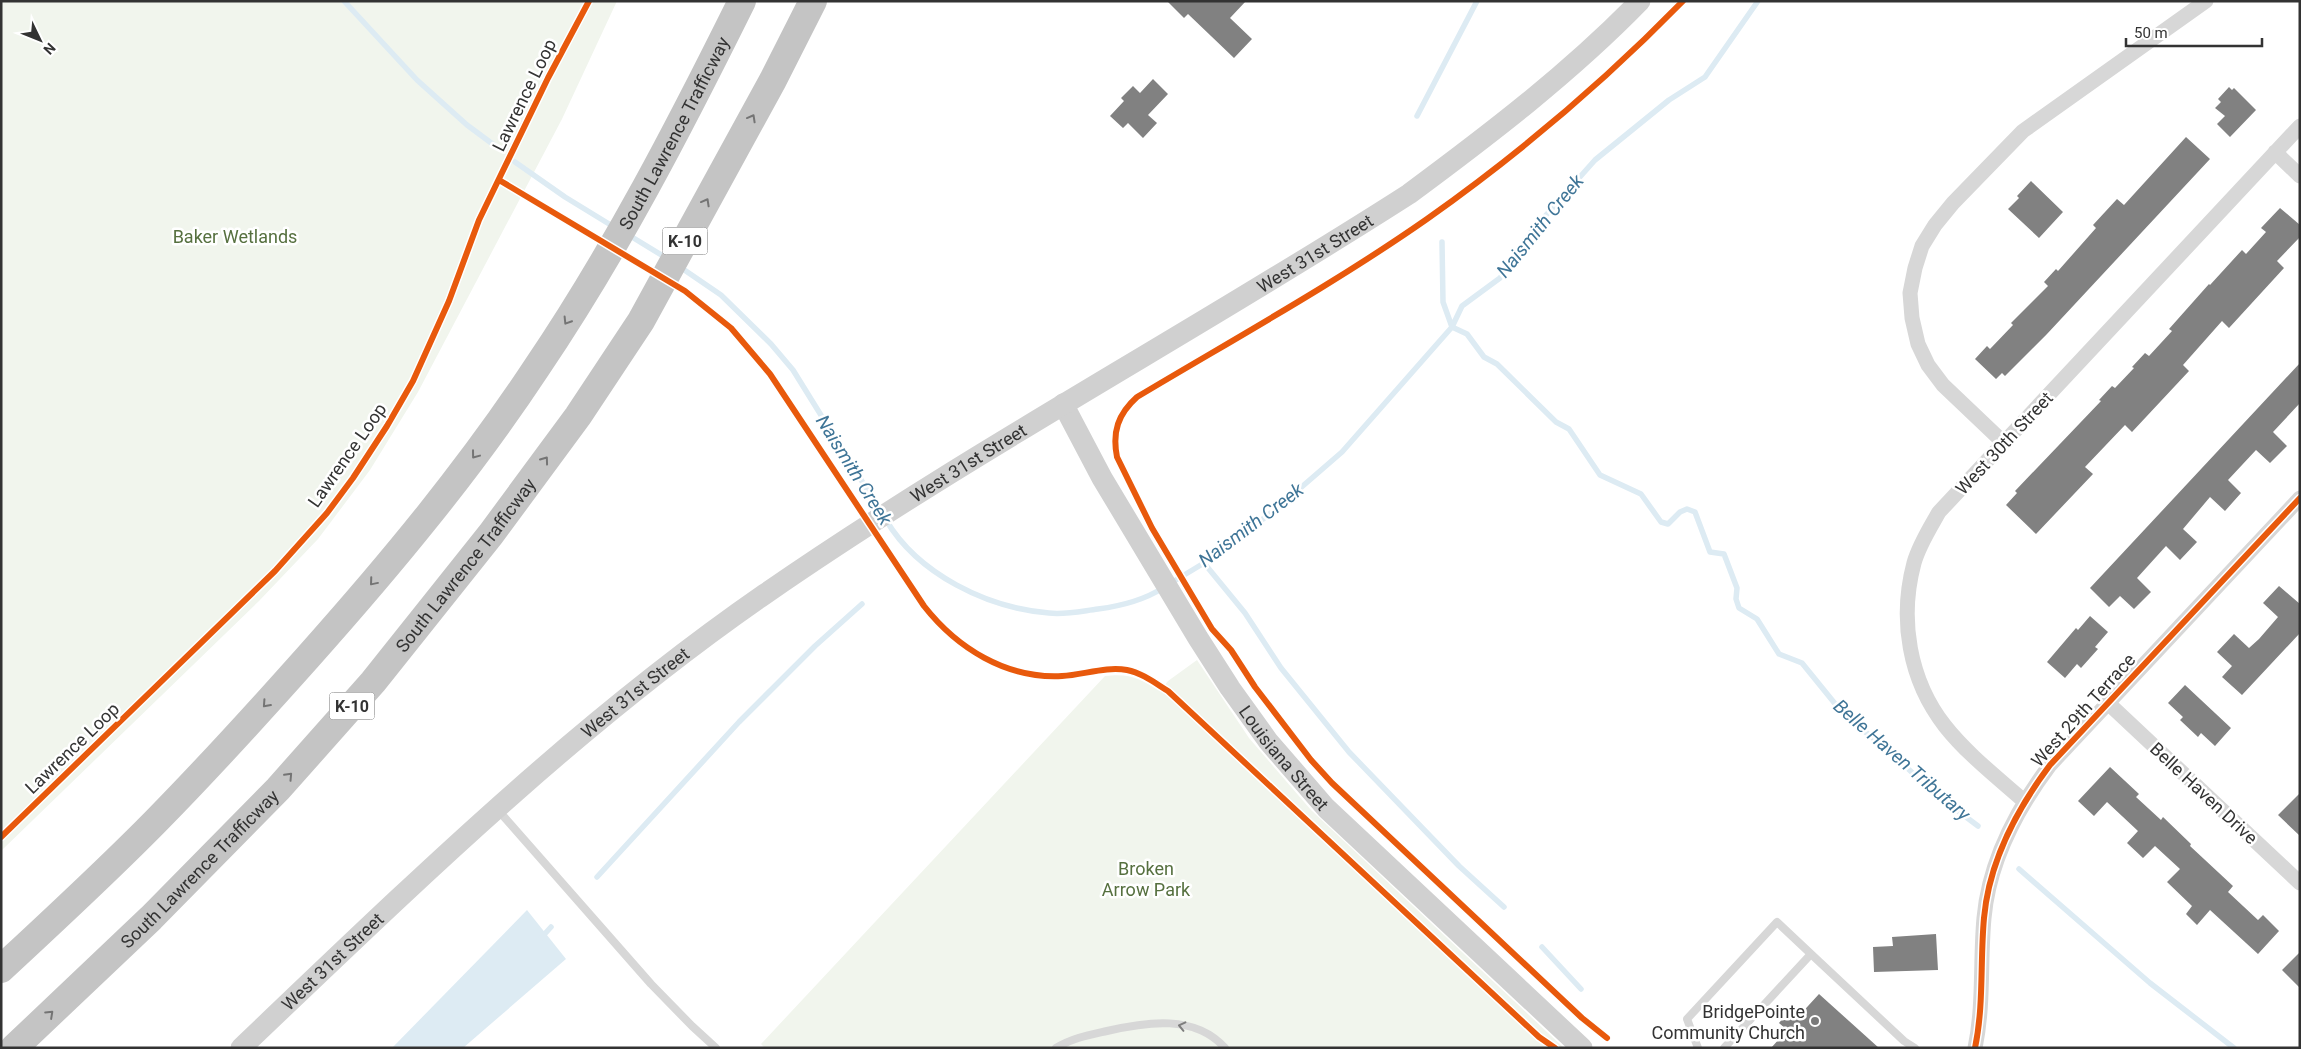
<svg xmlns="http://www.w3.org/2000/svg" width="2301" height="1049" viewBox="0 0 2301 1049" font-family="Roboto,sans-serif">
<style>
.green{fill:#f1f5ed}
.water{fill:#ddebf3}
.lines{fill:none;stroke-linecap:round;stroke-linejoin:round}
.stream{stroke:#ddebf3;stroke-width:5.5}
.building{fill:#818181}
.service{stroke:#d7d7d7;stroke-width:8}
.minor{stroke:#d7d7d7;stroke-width:15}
.secondary{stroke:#d0d0d0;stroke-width:21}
.motorway{stroke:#c4c4c4;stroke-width:28}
.cycleway-casing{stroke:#fff;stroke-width:9}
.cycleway{stroke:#e8590c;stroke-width:6}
.oneway{stroke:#747474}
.oneway2{stroke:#7d7d7d}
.poi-dot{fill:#7a7a7a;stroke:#fff;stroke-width:2}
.labels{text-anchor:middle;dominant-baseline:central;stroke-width:5;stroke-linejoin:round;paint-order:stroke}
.shield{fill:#fff;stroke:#707070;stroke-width:1}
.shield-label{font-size:16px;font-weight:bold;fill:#333}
.street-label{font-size:18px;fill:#333;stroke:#fff}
.park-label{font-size:18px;fill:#56703f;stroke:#fff}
.poi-label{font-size:18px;fill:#333;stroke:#fff;text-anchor:end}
.water-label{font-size:19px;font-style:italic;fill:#3f7597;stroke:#fff}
</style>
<rect width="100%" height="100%" fill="#fff"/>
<!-- green -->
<path class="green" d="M1,1H617L562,119L418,392L370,470L318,539L259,601L1,851Z
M1197,660L1249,738L1311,810L1564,1048H765L761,1044L1105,676C1130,673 1139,678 1160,691L1168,681Z"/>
<!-- water -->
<path class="water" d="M527,910L566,959L463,1048H392Z"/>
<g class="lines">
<!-- stream -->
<path class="stream" d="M344,1L417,80L467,125L498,148
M1417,116L1477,1
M515,162L565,197L614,227
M627,234L668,259
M1442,242L1443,302L1452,327L1467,334L1484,357L1497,364L1556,422L1569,429L1600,475L1641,494L1661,522L1668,524L1680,512L1687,509L1695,512L1710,552L1724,554L1737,588L1736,599L1739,608L1757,619L1779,654L1802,663L1845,716L1887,749L1934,793L1978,826
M680,267L721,295L771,344L793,370L881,512
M886,520C918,574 987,608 1049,613C1065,615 1082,611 1098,609C1121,606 1144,600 1163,588
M1204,563L1245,613L1281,668L1349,752L1459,866L1504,907
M1171,583L1204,563L1275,510L1342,452L1452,327L1462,306L1500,278L1531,232L1595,160L1669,100L1705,77L1758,1
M2019,869L2150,983L2234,1048
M597,877L739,722L815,646L862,604
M541,938L551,927
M1542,947L1581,989"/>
</g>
<!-- building -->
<path class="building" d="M1167,1H1246L1230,18L1252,39L1234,58L1188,14L1184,18Z
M1153,79L1168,94L1148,115L1157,123L1143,138L1128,123L1123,128L1110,116L1124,101L1121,98L1133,86L1140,93Z
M2229,87L2232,90L2234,88L2256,110L2230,137L2217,124L2225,116L2215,108L2221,102L2218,99Z
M2186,137L2210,159L2047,334L2005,376L2002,373L1996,379L1975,359L1987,346L1990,349L2013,325L2011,323L2048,286L2044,282L2056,269L2058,271L2096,228L2093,225L2117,199L2124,205Z
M2031,181L2063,212L2039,238L2008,209L2019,198L2017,196Z
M2280,208L2300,225V237L2277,261L2284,268L2229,328L2222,321L2183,365L2189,371L2132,432L2125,425L2085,467L2093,474L2036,534L2006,505L2017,493L2015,491L2101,401L2099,400L2112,386L2115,388L2134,368L2132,367L2145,353L2149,356L2172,331L2169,329L2209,284L2210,285L2242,250L2246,254L2266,232L2261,228Z
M2300,363V403L2273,432L2287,446L2270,463L2256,450L2228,480L2241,493L2225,511L2210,497L2183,529L2197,542L2180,560L2166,546L2137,578L2151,592L2134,609L2120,596L2109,607L2090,588Z
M2279,586L2300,604V633L2242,695L2222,677L2232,666L2217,652L2234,634L2249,648L2259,639L2278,617L2263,603Z
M2090,616L2108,632L2095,647L2098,649L2081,668L2077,664L2065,678L2047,662L2076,628L2078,630Z
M2185,685L2231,728L2215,746L2201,733L2198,737L2180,720L2183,717L2168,703Z
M2110,767L2139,794L2136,797L2161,820L2163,817L2191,844L2190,846L2233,886L2228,892L2258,920L2263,915L2279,931L2258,954L2210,910L2197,925L2186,914L2192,906L2167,882L2180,869L2155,846L2143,858L2127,843L2138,831L2107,802L2094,816L2078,801Z
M2300,793V836L2278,815Z
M1936,934L1938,970L1874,972L1873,947L1893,946L1892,937Z
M2300,952V988L2282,970Z
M1819,994L1879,1048H1771L1787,1030L1779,1023L1789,1011L1797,1018Z"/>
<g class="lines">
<!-- service -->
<path class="service" d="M498,810L651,984L692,1026L716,1048
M1056,1048C1072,1038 1089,1035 1107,1031C1146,1022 1195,1014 1225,1048
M1698,1048L1687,1019L1777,922L1811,954
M1724,1048L1811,954L1904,1041L1915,1048"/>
<!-- minor -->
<path class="minor" d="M2275,152L2300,176
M2004,443L1943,385L1928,365L1918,344L1912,318L1910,293L1915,268L1922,246L1935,225L1953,203L2023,131L2206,1
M2108,703L2300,883
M2025,802C1998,778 1967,754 1945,726C1909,680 1899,619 1914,563C1919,545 1930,528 1939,512L2300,126
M1975,1048C1984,1005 1980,962 1984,918C1989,862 2017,809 2050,765L2300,498"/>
<!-- secondary -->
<g class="secondary">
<path id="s1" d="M1063,404L1102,478L1198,638L1230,688L1268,741L1326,808L1582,1048"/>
<path id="s2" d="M241,1048C408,889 574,726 765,594C973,450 1196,331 1409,194C1490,134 1570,73 1640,1"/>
</g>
<!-- motorway -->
<g class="motorway">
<path id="s3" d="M1,969C54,920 107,871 157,820C209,767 259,712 308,657C390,565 469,470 537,367C615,252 680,126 742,1"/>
<path id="s4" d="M14,1048L151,918L278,789L373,682L491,534L578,416L641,321L773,80L813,1"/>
</g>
<defs>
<path id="cycleway" d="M499,180L685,291L731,328L770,374L924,606C957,648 1006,679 1062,676C1083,675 1106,666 1127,670C1142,673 1155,683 1168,691L1539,1037L1555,1048
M1,837L275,571L327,513L353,478L387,426L413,381L449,301L479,220L548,78L589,1
M1607,1038L1582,1018L1332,783L1311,760L1255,687L1231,650L1212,629L1152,528L1117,457C1112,432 1118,414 1137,397C1234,339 1334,284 1427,219C1519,154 1604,82 1683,1
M1975,1048C1984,1005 1980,962 1984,918C1989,862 2017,809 2050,765L2300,498"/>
</defs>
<!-- cycleway casing -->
<use href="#cycleway" class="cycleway-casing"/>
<!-- cycleway -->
<use href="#cycleway" class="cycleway"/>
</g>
<!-- one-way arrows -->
<defs><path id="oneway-chevron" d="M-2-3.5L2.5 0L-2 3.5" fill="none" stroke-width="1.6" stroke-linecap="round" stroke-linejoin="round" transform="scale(1.25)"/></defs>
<g class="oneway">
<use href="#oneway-chevron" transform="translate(752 118) rotate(-61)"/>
<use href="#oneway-chevron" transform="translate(706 202) rotate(-61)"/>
<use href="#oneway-chevron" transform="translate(567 321) rotate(122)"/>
<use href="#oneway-chevron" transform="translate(475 455) rotate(127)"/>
<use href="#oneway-chevron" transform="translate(545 460) rotate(-54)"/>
<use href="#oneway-chevron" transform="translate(373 582) rotate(130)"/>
<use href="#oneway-chevron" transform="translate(266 704) rotate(132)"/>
<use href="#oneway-chevron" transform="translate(289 776) rotate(-47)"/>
<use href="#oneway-chevron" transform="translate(50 1014) rotate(-43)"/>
</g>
<use class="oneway2" href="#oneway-chevron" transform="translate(1182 1026) rotate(-167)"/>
<!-- markers -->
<circle class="poi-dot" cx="1815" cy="1021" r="5"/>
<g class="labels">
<!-- shield labels -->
<g class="shield">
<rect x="662.5" y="227.5" width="45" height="27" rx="4"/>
<rect x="329.5" y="692.5" width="45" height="27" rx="4"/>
</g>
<g class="shield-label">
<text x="685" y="241">K-10</text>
<text x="352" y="706">K-10</text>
</g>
<!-- street labels -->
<g class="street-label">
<text transform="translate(524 95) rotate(-64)">Lawrence Loop</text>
<text stroke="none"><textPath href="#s3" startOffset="1079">South Lawrence Trafficway</textPath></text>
<text stroke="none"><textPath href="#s2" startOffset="1341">West 31st Street</textPath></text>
<text transform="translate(2004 443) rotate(-47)">West 30th Street</text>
<text transform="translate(347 455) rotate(-55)">Lawrence Loop</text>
<text stroke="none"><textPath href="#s2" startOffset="936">West 31st Street</textPath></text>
<text stroke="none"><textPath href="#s4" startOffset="662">South Lawrence Trafficway</textPath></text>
<text stroke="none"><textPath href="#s2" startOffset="531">West 31st Street</textPath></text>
<text transform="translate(2083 710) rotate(-48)">West 29th Terrace</text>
<text transform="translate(72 748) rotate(-44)">Lawrence Loop</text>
<text stroke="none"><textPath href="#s1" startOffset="418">Louisiana Street</textPath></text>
<text transform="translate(2204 793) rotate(43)">Belle Haven Drive</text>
<text stroke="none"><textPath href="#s4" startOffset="258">South Lawrence Trafficway</textPath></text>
<text stroke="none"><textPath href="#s2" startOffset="126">West 31st Street</textPath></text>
</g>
<!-- park labels -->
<g class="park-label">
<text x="235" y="236">Baker Wetlands</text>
<text x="1146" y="868">Broken<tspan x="1146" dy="21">Arrow Park</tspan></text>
</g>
<!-- poi labels -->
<g class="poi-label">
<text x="1805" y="1011">BridgePointe<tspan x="1805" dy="21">Community Church</tspan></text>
</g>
<!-- water labels -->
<g class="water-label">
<text transform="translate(1540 226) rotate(-51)">Naismith Creek</text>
<text transform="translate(854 470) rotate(58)">Naismith Creek</text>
<text transform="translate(1251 525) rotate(-37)">Naismith Creek</text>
<text transform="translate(1902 760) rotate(41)">Belle Haven Tributary</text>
</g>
</g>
<!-- border -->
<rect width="2301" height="1049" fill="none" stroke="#333333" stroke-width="5"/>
<!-- north arrow -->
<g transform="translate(40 40) rotate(133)" stroke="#ffffff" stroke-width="4" paint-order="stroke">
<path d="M0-4L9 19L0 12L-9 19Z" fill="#333333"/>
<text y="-8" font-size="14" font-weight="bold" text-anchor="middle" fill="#333333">N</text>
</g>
<!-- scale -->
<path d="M2126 38v8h136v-8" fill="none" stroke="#333333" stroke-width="2.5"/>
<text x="2134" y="38" font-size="15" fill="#333333" stroke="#ffffff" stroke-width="4" paint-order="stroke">50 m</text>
</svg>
